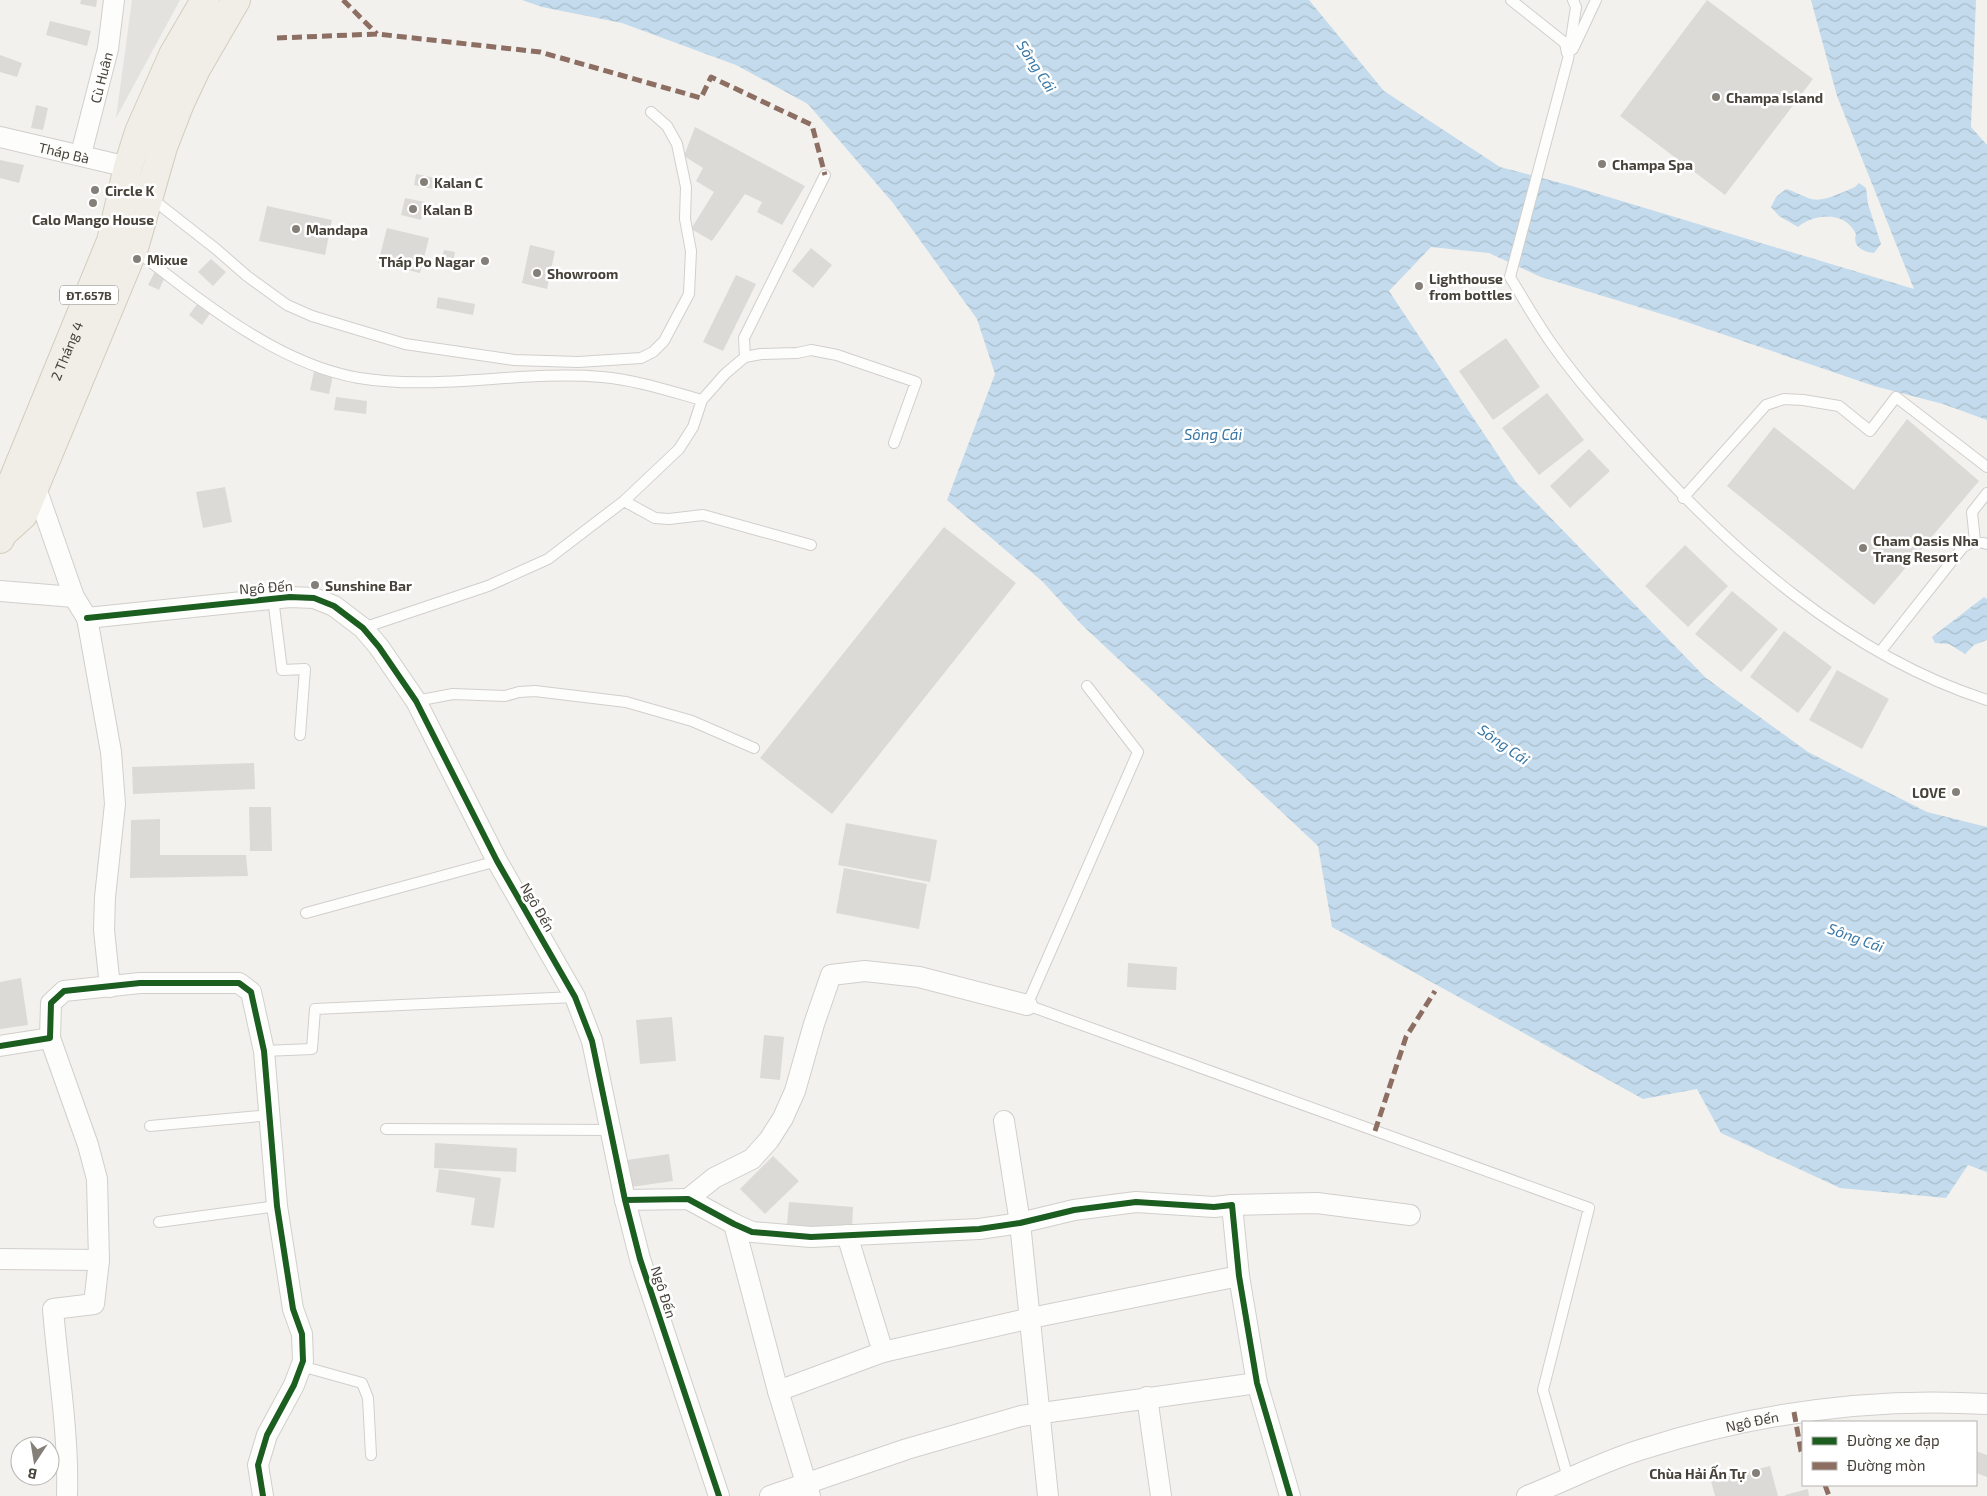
<svg xmlns="http://www.w3.org/2000/svg" width="1987" height="1496" viewBox="0 0 1987 1496" font-family="'Exo 2',sans-serif">
<style>
.parking{fill:#e4e2df}
.water{fill:url(#water-waves)}
.building{fill:#dcdad6}
.lines{fill:none;stroke-linecap:round;stroke-linejoin:round}
.service-casing{stroke:#d1cfcc;stroke-width:12}
.minor-casing{stroke:#d1cfcc;stroke-width:22}
.primary-casing{stroke:#d3cdbd;stroke-width:30}
.service{stroke:#fdfdfc;stroke-width:10}
.minor{stroke:#fdfdfc;stroke-width:20}
.primary{stroke:#f0eee6;stroke-width:28}
.quiet{stroke:#8d6e63;stroke-width:5;stroke-dasharray:10 5;stroke-linecap:butt}
.cycleway-casing{stroke:#fff;stroke-width:9}
.cycleway{stroke:#1b5e20;stroke-width:6}
.poi-dot{fill:#848079;stroke:#fff;stroke-width:2}
.labels{text-anchor:middle;dominant-baseline:central;stroke-width:5;stroke-linejoin:round;paint-order:stroke}
.shield{fill:#fff;stroke:#7f7b75;stroke-width:1}
.shield-label{font-size:12px;font-weight:bold;fill:#48433a}
.street-label{font-size:14px;fill:#48433a;stroke:#fff}
.poi-label{font-size:14px;font-weight:bold;fill:#48433a;stroke:#fff;text-anchor:start}
.water-label{font-size:15px;font-style:italic;fill:#3977a5;stroke:#fff}
</style>
<defs>
<pattern id="water-waves" width="16" height="10" patternUnits="userSpaceOnUse" patternTransform="scale(1.25)"><rect width="16" height="10" fill="#c3dbec"/><path d="M0 5q4-4 8 0t8 0" fill="none" stroke="#a9bdcb"/></pattern>
</defs>
<rect width="100%" height="100%" fill="#f3f1ee"/>
<!-- parking -->
<path class="parking" d="M132,0H180L116,118Z"/>
<!-- water -->
<path class="water" d="M522,0H1309L1384,91L1500,167L1572,186L1914,289L1837,96L1811,0H1976L1971,127L1987,145V420L1943,404L1874,386L1681,320L1541,277L1489,253L1431,247L1389,291L1516,482L1706,678L1808,752L1927,812L1987,827V1172L1968,1165L1946,1198L1840,1188L1721,1133L1697,1089L1643,1099L1332,927L1318,846L1082,625L1043,582L947,500L995,374L977,319L893,203L808,104L736,65L622,23L542,7Z
M1859,183L1866,188L1868,204L1881,244L1874,253C1863,252 1852,247 1856,234C1845,211 1815,213 1798,227L1779,216L1771,207L1776,197L1786,189C1794,191 1800,195 1808,198C1822,204 1842,192 1855,187Z
M1984,597L1987,599V640L1974,645L1965,654L1949,644L1935,643L1932,637Z"/>
<!-- building -->
<path class="building" d="M81,0H97L96,7L80,4Z
M1707,0L1813,79L1725,195L1620,116Z
M50,21L91,31L87,46L46,35Z
M0,55L22,63L17,77L0,72Z
M36,105L48,108L43,130L31,128Z
M695,127L805,186L782,225L757,212L762,202L745,194L712,241L691,229L714,192L696,181L703,168L684,156Z
M0,160L24,165L19,183L0,178Z
M416,174L435,178L433,189L414,185Z
M405,198L425,202L421,220L401,215Z
M267,206L332,220L325,255L259,241Z
M387,228L429,238L420,273L378,263Z
M530,245L555,251L547,289L522,283Z
M811,248L832,265L813,288L792,271Z
M444,250L455,252L453,262L441,260Z
M211,259L226,272L213,286L198,272Z
M159,264L169,268L159,290L148,285Z
M736,275L756,284L723,351L703,342Z
M438,297L475,304L473,315L436,308Z
M201,299L214,308L202,325L189,315Z
M1506,338L1540,387L1493,420L1459,371Z
M316,362L335,366L329,394L310,390Z
M1547,393L1584,440L1539,475L1502,428Z
M336,397L367,401L366,414L334,410Z
M1907,419L1979,481L1874,605L1727,486L1774,427L1854,490Z
M1589,449L1610,471L1570,508L1550,486Z
M225,487L232,522L203,528L196,492Z
M944,527L1016,583L832,814L760,758Z
M1685,545L1728,586L1688,627L1645,586Z
M1732,591L1778,629L1741,672L1695,634Z
M1784,631L1832,667L1798,713L1750,677Z
M1837,670L1889,699L1862,749L1809,720Z
M254,763L255,789L133,794L132,767Z
M249,807H271L272,851H250Z
M160,819V855H246L248,876L130,878L131,820Z
M846,823L937,840L930,882L838,865Z
M844,868L927,884L919,929L836,913Z
M1128,963L1177,967L1176,990L1127,987Z
M21,978L28,1025L0,1029V982Z
M672,1017L676,1061L640,1064L636,1020Z
M764,1035L784,1037L780,1080L760,1078Z
M435,1143L517,1148L516,1172L434,1168Z
M669,1154L673,1181L631,1187L627,1160Z
M773,1156L799,1181L765,1214L740,1189Z
M439,1169L501,1178L494,1228L471,1225L475,1198L436,1192Z
M789,1202L853,1207L852,1230L787,1225Z
M1976,1451L1987,1455V1477L1976,1473Z
M1770,1466L1778,1496H1715L1711,1481Z
M1808,1489L1809,1496H1785V1495Z"/>
<g class="lines">
<defs>
<path id="service" d="M1511,0L1565,43L1567,53
M1573,0L1576,7L1568,59L1510,277C1524,300 1538,325 1554,347C1578,381 1606,412 1634,443C1731,551 1847,655 1987,700
M1573,49L1596,0
M151,198L216,249L247,276L287,305L312,316L405,344L514,360L578,362L641,358L653,352L664,341L689,294L691,251L685,219L686,187L677,144L667,126L651,112
M134,249C199,299 276,364 359,378C440,391 521,370 602,377C636,380 669,391 702,400L693,427L679,449L624,501L548,559L488,586L363,628
M745,357L744,338L825,175
M702,400L725,374L745,357L761,354L797,353L811,350L837,355L916,382L894,443
M1683,498L1766,405L1784,399L1803,400L1839,406L1870,431L1896,397L1987,467
M624,501L655,518L669,519L703,515L811,545
M1975,541L1972,512L1987,493
M273,598L282,670L305,669L300,735
M1880,652L1963,547L1975,541L1987,544
M1087,686L1138,752L1027,1005L1589,1208L1543,1390L1568,1478
M416,701L453,694L505,696L519,692L535,691L626,702L692,721L754,748
M306,913L497,861
M264,1051L312,1049L315,1009L575,997
M150,1126L271,1115
M386,1129L610,1130
M159,1222L277,1206
M301,1366L362,1383L368,1398L371,1455"/>
<g id="minor">
<path id="s1" d="M0,137L128,167"/>
<path id="s2" d="M81,154L108,49L114,0"/>
<path d="M35,485L74,597L87,618L111,752L115,804L105,897L104,930L110,987"/>
<path d="M0,591L74,597"/>
<path d="M87,618L290,597L314,598L334,606L363,628L379,647L416,701L497,861L575,997L592,1041L625,1200L640,1259L719,1496"/>
<path d="M50,1038L88,1145L97,1179L99,1260L94,1304L53,1309C58,1371 69,1434 67,1496"/>
<path d="M0,1046L50,1038L51,1003L64,991L140,983H239L251,992L264,1051L277,1206L293,1309L302,1334L303,1361L294,1385L267,1435L258,1465L263,1496"/>
<path d="M1004,1121L1020,1223L1048,1496"/>
<path d="M688,1199L714,1178L752,1159L769,1140L783,1118L795,1091L814,1024L831,975L865,971L919,977L1027,1005"/>
<path d="M625,1200L688,1199L734,1224L752,1232L811,1237L979,1229L1020,1223L1074,1210L1136,1202L1214,1207L1232,1205L1239,1276L1257,1383L1290,1496"/>
<path d="M1232,1205L1317,1203L1410,1215"/>
<path d="M734,1224L778,1391L810,1496"/>
<path d="M847,1235L883,1352"/>
<path d="M0,1259L99,1260"/>
<path d="M778,1391L883,1352L1031,1318L1239,1276"/>
<path d="M1147,1397L1161,1496"/>
<path d="M770,1496L907,1449L1021,1416L1257,1383"/>
<path id="s3" d="M1527,1496C1566,1481 1603,1461 1643,1449C1755,1413 1869,1397 1987,1404"/>
</g>
<g id="primary">
<path id="s4" d="M3,533L2,507L111,241L128,167L139,132L173,55L205,0"/>
<path d="M0,539L3,533L23,515L134,248L163,147L180,103L196,69L236,0"/>
</g>
</defs>
<!-- service casing -->
<use href="#service" class="service-casing"/>
<!-- minor casing -->
<use href="#minor" class="minor-casing"/>
<!-- primary casing -->
<use href="#primary" class="primary-casing"/>
<!-- service -->
<use href="#service" class="service"/>
<!-- minor -->
<use href="#minor" class="minor"/>
<!-- primary -->
<use href="#primary" class="primary"/>
<!-- quiet -->
<path class="quiet" d="M343,0L377,34
M277,38L377,34L540,52L701,98L711,77L812,125L825,175
M1375,1131L1406,1037L1435,991
M1794,1412L1801,1451L1803,1455
M1825,1485L1829,1496"/>
<defs>
<path id="cycleway" d="M87,618L290,597L314,598L334,606L363,628L379,647L416,701L497,861L575,997L592,1041L625,1200L640,1259L719,1496
M0,1046L50,1038L51,1003L64,991L140,983H239L251,992L264,1051L277,1206L293,1309L302,1334L303,1361L294,1385L267,1435L258,1465L263,1496
M625,1200L688,1199L734,1224L752,1232L811,1237L979,1229L1020,1223L1074,1210L1136,1202L1214,1207L1232,1205L1239,1276L1257,1383L1290,1496"/>
</defs>
<!-- cycleway casing -->
<use href="#cycleway" class="cycleway-casing"/>
<!-- cycleway -->
<use href="#cycleway" class="cycleway"/>
</g>
<!-- markers -->
<g class="poi-dot">
<circle cx="1716" cy="97" r="5"/>
<circle cx="1602" cy="164" r="5"/>
<circle cx="424" cy="182" r="5"/>
<circle cx="95" cy="190" r="5"/>
<circle cx="93" cy="203" r="5"/>
<circle cx="413" cy="209" r="5"/>
<circle cx="296" cy="229" r="5"/>
<circle cx="137" cy="259" r="5"/>
<circle cx="485" cy="261" r="5"/>
<circle cx="537" cy="273" r="5"/>
<circle cx="1419" cy="286" r="5"/>
<circle cx="1863" cy="548" r="5"/>
<circle cx="315" cy="585" r="5"/>
<circle cx="1956" cy="792" r="5"/>
<circle cx="1756" cy="1473" r="5"/>
</g>
<g class="labels">
<!-- shield labels -->
<rect class="shield" x="60" y="285.5" width="58" height="19" rx="4"/>
<g class="shield-label">
<text x="89" y="295">ĐT.657B</text>
</g>
<!-- street labels -->
<g class="street-label">
<text stroke="none"><textPath href="#s2" startOffset="79">Cù Huân</textPath></text>
<text stroke="none"><textPath href="#s1" startOffset="66">Tháp Bà</textPath></text>
<text stroke="none"><textPath href="#s4" startOffset="195">2 Tháng 4</textPath></text>
<text transform="translate(266 587) rotate(-4)">Ngô Đến</text>
<text transform="translate(538 907) rotate(60)">Ngô Đến</text>
<text transform="translate(664 1292) rotate(72)">Ngô Đến</text>
<text stroke="none"><textPath href="#s3" startOffset="238">Ngô Đến</textPath></text>
</g>
<!-- poi labels -->
<g class="poi-label">
<text x="1726" y="97">Champa Island</text>
<text x="1612" y="164">Champa Spa</text>
<text x="434" y="182">Kalan C</text>
<text x="105" y="190">Circle K</text>
<text x="423" y="209">Kalan B</text>
<text x="93" y="219" text-anchor="middle">Calo Mango House</text>
<text x="306" y="229">Mandapa</text>
<text x="147" y="259">Mixue</text>
<text x="475" y="261" text-anchor="end">Tháp Po Nagar</text>
<text x="547" y="273">Showroom</text>
<text x="1429" y="278">Lighthouse<tspan x="1429" dy="16">from bottles</tspan></text>
<text x="1873" y="540">Cham Oasis Nha<tspan x="1873" dy="16">Trang Resort</tspan></text>
<text x="325" y="585">Sunshine Bar</text>
<text x="1946" y="792" text-anchor="end">LOVE</text>
<text x="1746" y="1473" text-anchor="end">Chùa Hải Ấn Tự</text>
</g>
<!-- water labels -->
<g class="water-label">
<text transform="translate(1037 66) rotate(57)">Sông Cái</text>
<text x="1213" y="434">Sông Cái</text>
<text transform="translate(1504 744) rotate(35)">Sông Cái</text>
<text transform="translate(1856 937) rotate(20)">Sông Cái</text>
</g>
</g>
<!-- legend -->
<rect x="1802" y="1421" width="175" height="65" fill="#ffffff" stroke="#b6b4b0"/>
<rect x="1812" y="1437" width="25" height="8" fill="#1b5e20" stroke="#b6b4b0"/>
<text x="1847" y="1446" font-size="15" fill="#48433a">Đường xe đạp</text>
<rect x="1812" y="1462" width="25" height="8" fill="#8d6e63" stroke="#b6b4b0"/>
<text x="1847" y="1471" font-size="15" fill="#48433a">Đường mòn</text>
<!-- north arrow -->
<g transform="translate(35 1461) rotate(192)"><circle r="24" fill="#ffffff" stroke="#b6b4b0"/>
<path d="M0-4L9 19L0 12L-9 19Z" fill="#848079"/>
<text y="-8" font-size="14" font-weight="bold" text-anchor="middle" fill="#48433a">B</text>
</g>
</svg>
